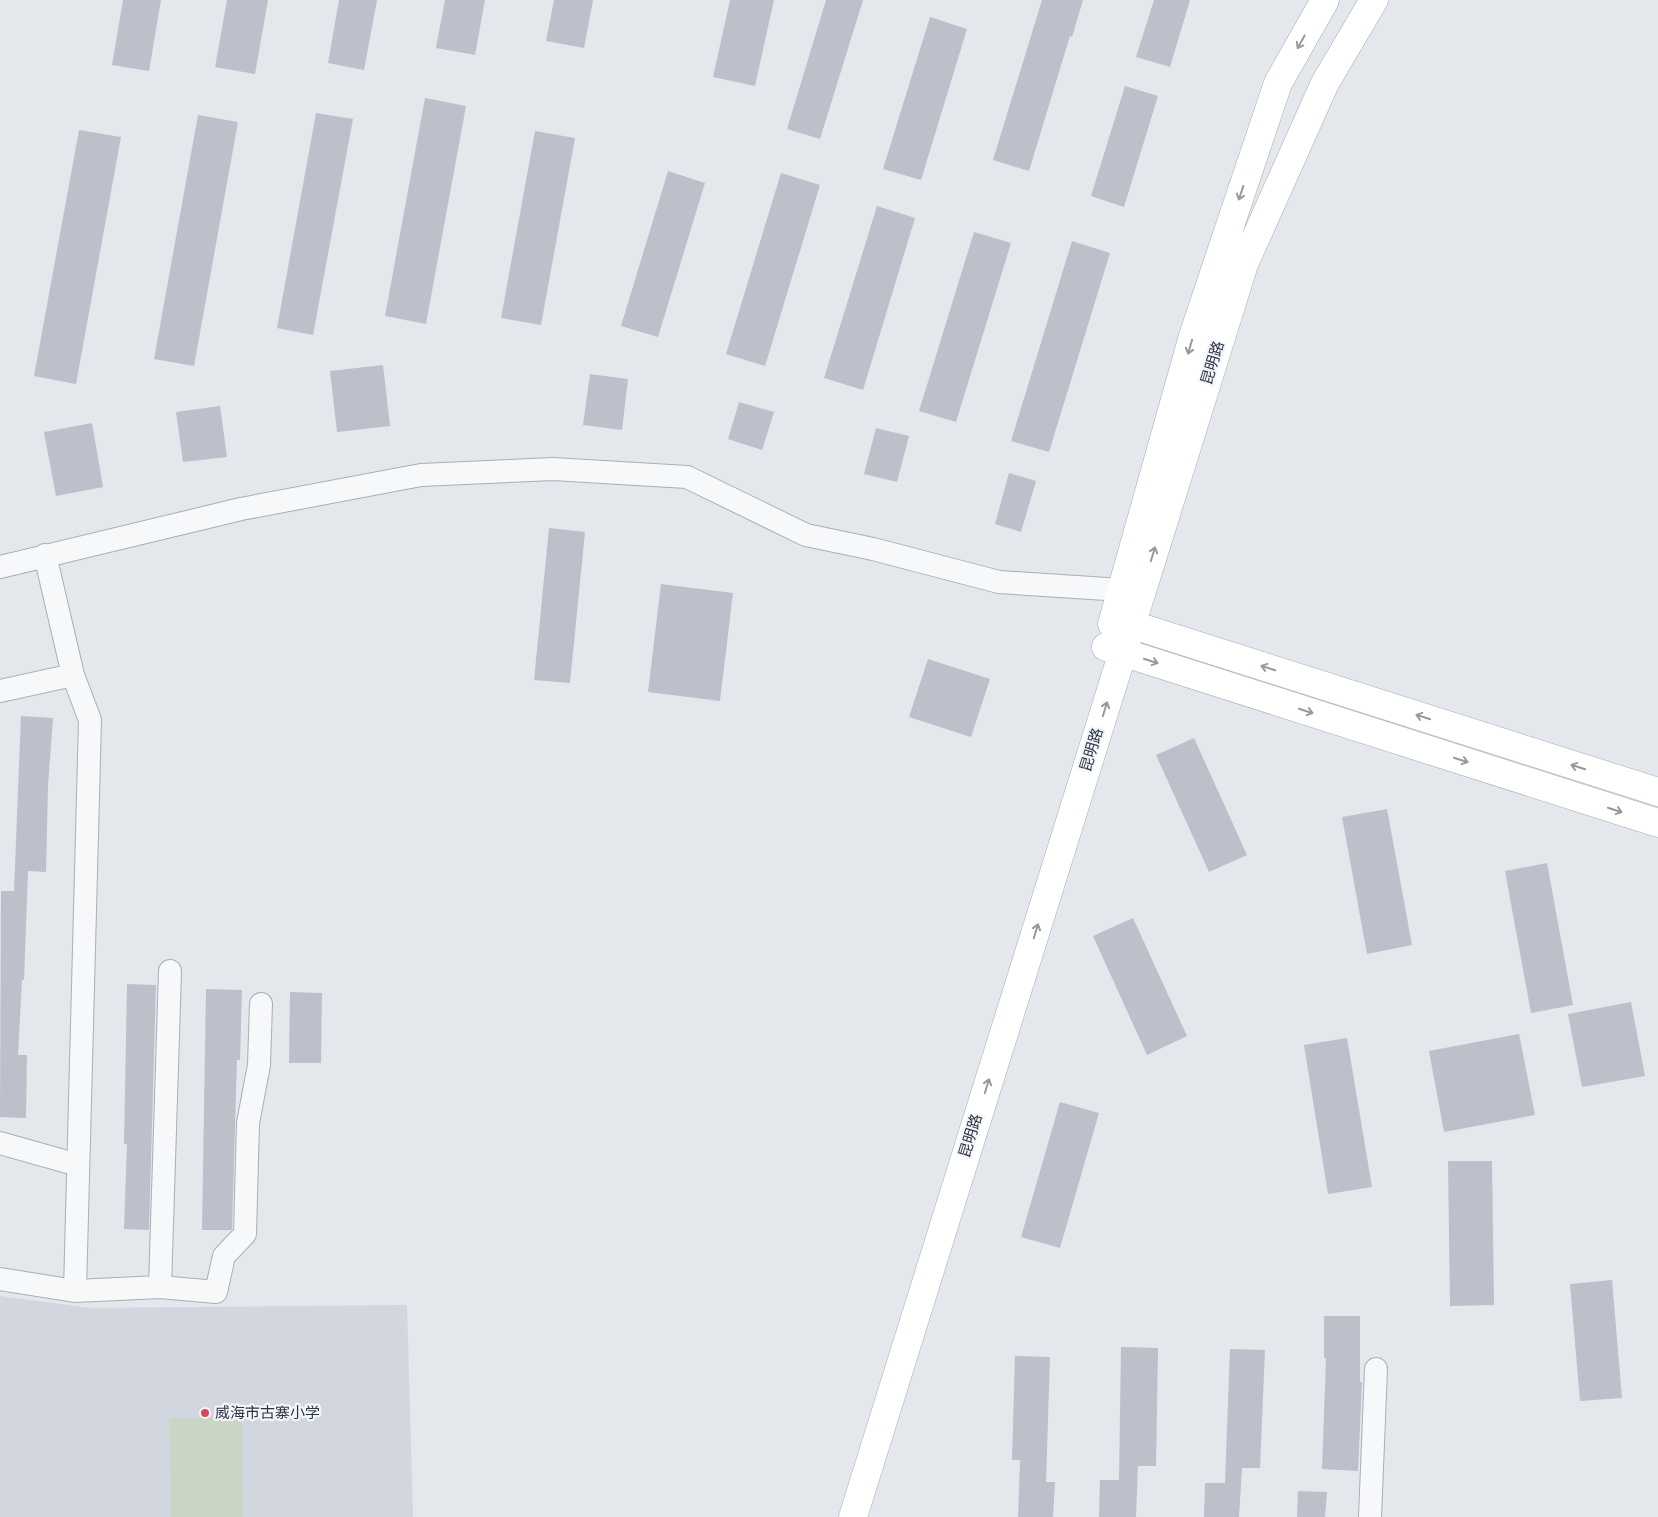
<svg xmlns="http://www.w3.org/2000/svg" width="1658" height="1517" viewBox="0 0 1658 1517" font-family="'Alegreya Sans','Noto Sans SC',sans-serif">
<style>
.built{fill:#d2d6de}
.green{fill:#c9d6c5}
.building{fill:#bbc0ca}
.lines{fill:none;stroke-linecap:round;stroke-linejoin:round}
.minor-casing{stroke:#a9aeb7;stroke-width:24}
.major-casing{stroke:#a3abb8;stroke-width:29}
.minor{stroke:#f7f8fa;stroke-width:22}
.major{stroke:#fff;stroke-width:28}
.oneway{stroke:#959aa2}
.poi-dot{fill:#d1495b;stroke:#f4f6f9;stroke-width:2}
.labels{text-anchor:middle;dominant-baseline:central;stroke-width:4.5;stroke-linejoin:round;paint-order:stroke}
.street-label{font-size:15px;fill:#2b3445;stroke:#f4f6f9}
.poi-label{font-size:15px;fill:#2b3445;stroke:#f4f6f9;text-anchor:start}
</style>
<rect width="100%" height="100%" fill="#e4e7ec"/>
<!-- built -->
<path class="built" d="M0,1296L91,1308L407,1305L413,1517H0Z"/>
<!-- green -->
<path class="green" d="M242,1416L243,1517H171L169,1419Z"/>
<!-- building -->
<path class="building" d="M123,0H161L149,71L112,65Z
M227,0H268L255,74L215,67Z
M339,0H377L364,70L328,63Z
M445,0H485L475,55L436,48Z
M554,0H593L584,48L546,41Z
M730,0H774L755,86L713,77Z
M826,0H863L820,139L787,129Z
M1042,0H1083L1072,37L1070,36L1029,171L993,160Z
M1154,0H1190L1170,67L1136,57Z
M930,17L967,29L921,180L883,169Z
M1125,86L1158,96L1124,207L1091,196Z
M425,98L466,106L426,324L385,316Z
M316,113L353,119L313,335L277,328Z
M198,115L238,122L194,366L154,359Z
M79,130L121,137L76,384L34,376Z
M535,131L575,138L541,325L501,318Z
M668,171L705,183L658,337L621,326Z
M781,173L820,185L765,366L726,354Z
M877,206L915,218L863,390L824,378Z
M974,232L1011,243L956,422L919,411Z
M1072,241L1110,253L1049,452L1011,441Z
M383,365L390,426L337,432L330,371Z
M590,374L628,379L622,430L583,425Z
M739,402L774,412L762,450L728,439Z
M220,406L227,457L183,462L176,412Z
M92,423L103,487L56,496L44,432Z
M876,428L909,436L897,482L864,474Z
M1009,473L1036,481L1021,532L995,524Z
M549,528L585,532L570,683L534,680Z
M661,584L733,593L720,701L648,692Z
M928,659L990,679L971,737L909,717Z
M21,716L53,718L48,786L46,872L28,871L24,980H22L18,1055H27L26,1118L0,1117L1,891H14Z
M1194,738L1247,855L1209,872L1156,755Z
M1387,809L1412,945L1367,954L1342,817Z
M1547,863L1573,1005L1531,1013L1505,871Z
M1133,918L1187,1036L1147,1055L1093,936Z
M127,984L156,985L149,1230L124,1229L127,1144H124Z
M206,989L242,990L240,1060H237L232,1229L231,1230H202Z
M290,992L322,993L321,1063H289Z
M1631,1002L1645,1076L1582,1087L1568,1014Z
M1519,1034L1535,1115L1444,1132L1429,1051Z
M1347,1038L1372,1187L1328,1194L1304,1045Z
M1060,1102L1099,1113L1060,1248L1021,1237Z
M1448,1161H1492L1494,1305L1450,1306Z
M1612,1280L1622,1398L1580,1401L1570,1284Z
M1324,1316H1360V1382H1362L1358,1471L1322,1469L1326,1358H1324Z
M1121,1347L1158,1348L1156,1466H1138L1136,1517H1099L1100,1480H1119Z
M1230,1349L1265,1350L1260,1468H1242L1239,1517H1204L1205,1483H1225Z
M1015,1356L1050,1357L1046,1482H1055L1053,1517H1018L1020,1460H1012Z
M1298,1491L1327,1492L1325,1517H1297Z"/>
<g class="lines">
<defs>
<path id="minor" d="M45,555L73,675L90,720L75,1291
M0,567L241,509L421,475L553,469L687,477L806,535L873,549L999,582L1122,590L1136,597
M0,691L73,675
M0,1143L78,1165
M0,1279L75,1291L160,1287L216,1292L224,1256L245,1234L248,1123L259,1065L261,1004
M160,1287L170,971
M1370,1517L1376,1369"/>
<path id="major" d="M1114,619L1658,792
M1112,624L1193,336L1278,83L1325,0
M1106,647L1658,823
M853,1517L1244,264L1325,83L1374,0"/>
</defs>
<!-- minor casing -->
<use href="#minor" class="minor-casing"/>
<!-- major casing -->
<use href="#major" class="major-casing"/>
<!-- minor -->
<use href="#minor" class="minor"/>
<!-- major -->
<use href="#major" class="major"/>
</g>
<!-- one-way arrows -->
<defs><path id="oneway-shaft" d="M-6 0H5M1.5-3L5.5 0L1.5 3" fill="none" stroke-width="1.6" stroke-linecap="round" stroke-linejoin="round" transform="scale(1.25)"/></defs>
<g class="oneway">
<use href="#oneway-shaft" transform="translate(1301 42) rotate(119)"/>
<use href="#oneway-shaft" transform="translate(1241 193) rotate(108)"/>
<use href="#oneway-shaft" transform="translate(1190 347) rotate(106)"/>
<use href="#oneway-shaft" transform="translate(1153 554) rotate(-73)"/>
<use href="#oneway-shaft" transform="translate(1151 661) rotate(18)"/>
<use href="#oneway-shaft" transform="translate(1268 668) rotate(-162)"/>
<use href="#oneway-shaft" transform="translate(1105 709) rotate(-73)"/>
<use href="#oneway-shaft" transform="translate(1306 711) rotate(18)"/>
<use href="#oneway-shaft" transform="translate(1423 717) rotate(-162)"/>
<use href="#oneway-shaft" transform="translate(1461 760) rotate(18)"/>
<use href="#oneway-shaft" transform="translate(1578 767) rotate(-162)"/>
<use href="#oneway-shaft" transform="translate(1615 810) rotate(18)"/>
<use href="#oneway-shaft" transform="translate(1036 931) rotate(-73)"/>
<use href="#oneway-shaft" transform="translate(987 1086) rotate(-73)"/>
</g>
<!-- markers -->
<circle class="poi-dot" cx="205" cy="1413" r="5"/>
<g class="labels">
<!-- street labels -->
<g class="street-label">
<text transform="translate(1213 363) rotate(-73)">昆明路</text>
<text transform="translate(1092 750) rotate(-73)">昆明路</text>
<text transform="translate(971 1136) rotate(-73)">昆明路</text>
</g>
<!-- poi labels -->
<g class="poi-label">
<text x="215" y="1413">威海市古寨小学</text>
</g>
</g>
</svg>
